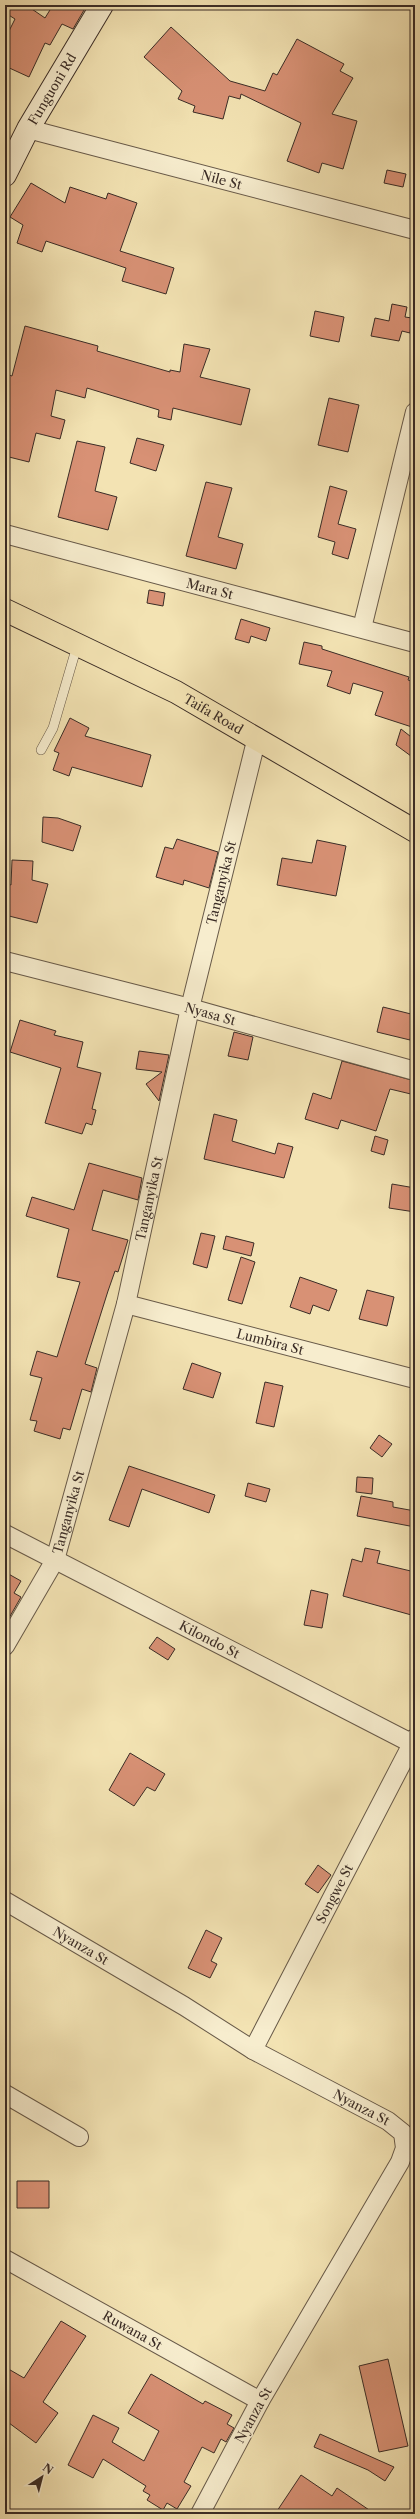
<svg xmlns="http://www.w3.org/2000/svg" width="420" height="2519" viewBox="0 0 420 2519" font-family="'Libre Caslon Text',serif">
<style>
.building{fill:#d89175;stroke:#3a2c26}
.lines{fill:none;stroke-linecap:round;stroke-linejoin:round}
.lane-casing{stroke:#685a49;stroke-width:10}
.street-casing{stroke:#685a49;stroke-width:20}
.secondary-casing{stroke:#3a2c26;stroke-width:24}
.highway-casing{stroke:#3a2c26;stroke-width:24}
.lane{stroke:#f7edce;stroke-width:9}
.street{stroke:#f7edce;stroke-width:18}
.secondary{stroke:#f7edce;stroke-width:22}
.highway{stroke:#f3e3b3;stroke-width:22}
.labels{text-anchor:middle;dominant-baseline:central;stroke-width:3.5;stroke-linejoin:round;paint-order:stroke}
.street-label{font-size:13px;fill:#3a2c26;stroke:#f7edce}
</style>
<rect width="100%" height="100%" fill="#f3e3b3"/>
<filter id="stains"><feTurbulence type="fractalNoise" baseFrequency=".005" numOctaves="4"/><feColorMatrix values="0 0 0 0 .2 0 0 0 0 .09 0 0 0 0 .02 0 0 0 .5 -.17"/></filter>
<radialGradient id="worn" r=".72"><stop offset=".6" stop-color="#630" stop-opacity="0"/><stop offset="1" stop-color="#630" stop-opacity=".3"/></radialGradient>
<!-- building -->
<path class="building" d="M13,5H26L45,18L53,5H87L73,29L62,24L50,45L45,43L29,77L5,66V39L15,19L7,14Z
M171,27L230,81L265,91L273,73L277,75L297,39L344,64L340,71L353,78L332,114L357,121L343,169L322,163L319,173L287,161L301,123L241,94L240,99L229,96L223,119L193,112L195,106L178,99L182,91L144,57Z
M387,170L406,174L403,187L384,183Z
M31,183L65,203L70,187L106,199L108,193L137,203L120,251L174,268L166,294L122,281L126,268L46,241L42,252L17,243L23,225L10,217Z
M392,304L407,307L405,317L412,318L410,333L402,331L399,341L371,336L375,318L389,321Z
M315,311L344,317L339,342L310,336Z
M25,326L98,346L97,351L170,372V370L180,372L184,344L210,349L200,377L250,389L241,425L173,408L171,420L158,417L159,410L87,388L85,398L56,390L51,416L65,420L60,439L36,433L29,462L5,456V392L9,375L12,376Z
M329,398L359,405L348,452L318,445Z
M137,438L164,445L156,471L130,463Z
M77,441L105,447L95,491L117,497L108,530L58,517Z
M206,482L232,488L218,537L243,544L236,569L186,556Z
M330,486L347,491L338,524L356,529L348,559L332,554L335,542L318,537Z
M149,590L165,593L163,606L147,603Z
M241,619L270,628L266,641L251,636L249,643L235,639Z
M304,642L322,646V649L409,677L408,680L415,682V728L375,715L383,692L353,683L350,694L327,686L332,671L299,664Z
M70,718L89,728L85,736L151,755L142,787L72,767L69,776L53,770L59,753L54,751Z
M401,729L415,740V759L396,745Z
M43,817L58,818L81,826L73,851L42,842Z
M177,839L218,852L209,888L184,880L183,885L156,877L165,847L173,849Z
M317,840L346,846L336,896L277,885L282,858L312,863Z
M12,860L33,861L32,880L48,884L37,923L5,915V883L11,885Z
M383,1007L415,1015L410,1040L377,1032Z
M20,1020L56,1031L54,1035L83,1042L77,1067L101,1073L92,1109L96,1110L92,1125L86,1123L82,1134L45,1123L61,1068L10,1052Z
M234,1032L253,1037L248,1060L228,1056Z
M139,1051L169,1055L159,1101L146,1084L162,1072L136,1069Z
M342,1061L415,1081V1095L390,1089L376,1131L341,1120L338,1129L305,1119L313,1093L331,1099Z
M214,1114L237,1120L232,1141L275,1154L278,1143L293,1147L284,1178L204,1159Z
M375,1136L388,1140L384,1155L371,1151Z
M89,1163L142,1178L138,1200L103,1190L92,1230L128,1240L118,1272L115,1271L108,1291L85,1364L97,1368L91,1392L82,1389L70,1430L63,1428L60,1439L34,1431L37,1421L30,1420L42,1378L30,1375L37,1351L57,1357L80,1282L57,1277L69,1229L26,1216L32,1197L74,1210Z
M392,1184L415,1188V1212L389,1208Z
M201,1233L215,1236L207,1268L193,1264Z
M226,1236L254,1243L251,1256L223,1249Z
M241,1257L255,1262L242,1304L228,1300Z
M300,1277L337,1290L329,1311L313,1305L310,1314L290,1307Z
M367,1290L394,1297L387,1326L359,1319Z
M192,1363L221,1373L213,1398L183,1389Z
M265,1382L283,1386L274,1427L256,1423Z
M379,1435L392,1444L382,1457L370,1448Z
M129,1466L215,1495L209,1513L142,1489L129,1527L109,1520Z
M357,1477L373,1478L372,1494L356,1492Z
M248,1483L270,1489L266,1502L245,1496Z
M361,1496L393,1502V1507L415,1511V1527L357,1516Z
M365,1548L380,1551L377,1563L415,1572V1616L343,1596L352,1559L362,1562Z
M5,1572L21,1581L14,1593L21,1597L5,1625Z
M311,1590L328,1594L322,1628L304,1625Z
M157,1637L175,1649L168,1660L149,1648Z
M130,1753L165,1774L155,1791L147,1787L134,1806L109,1790Z
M318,1865L331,1875L318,1893L305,1884Z
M206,1930L222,1938L211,1961L217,1964L210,1978L188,1968Z
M17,2181H49V2208H17Z
M61,2321L86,2336L43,2402L58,2413L36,2443L5,2420V2367L24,2378Z
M388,2359L408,2446L379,2452L359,2366Z
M151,2374L203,2404L205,2401L232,2415L227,2424L234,2428L226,2442L221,2439L214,2453L202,2447L184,2482L191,2486L177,2509L167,2503L163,2510L147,2500L150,2495L143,2491L146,2486L103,2459L93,2478L68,2465L93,2415L119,2428L112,2442L144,2461L159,2431L128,2413Z
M320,2434L394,2467L385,2481L368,2470L314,2447Z
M301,2475L332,2496L337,2488L375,2514H275Z"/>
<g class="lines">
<defs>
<path id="lane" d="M41,750L53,728L77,646"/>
<g id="street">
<path id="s1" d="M28,129L415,230"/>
<path id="s2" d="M5,534L415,643"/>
<path d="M362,628L415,412"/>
<path id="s3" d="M5,961L190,1008L415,1071"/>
<path id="s4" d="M126,1304L415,1379"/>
<path id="s5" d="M5,1534L413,1744"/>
<path id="s6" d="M5,1646L55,1560L126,1304L190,1008L257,737"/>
<path id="s7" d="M5,1901L184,2006L253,2050L388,2121L403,2133L405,2148L400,2162L260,2401L200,2514"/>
<path id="s8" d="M253,2050L415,1738"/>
<path d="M5,2094L79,2137"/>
<path id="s9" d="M5,2259L260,2401"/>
</g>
<g id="secondary">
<path id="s10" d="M5,175L28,129L102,5"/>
</g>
<g id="highway">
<path id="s11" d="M5,610L176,692L415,831"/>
</g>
</defs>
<!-- lane casing -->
<use href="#lane" class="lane-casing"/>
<!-- street casing -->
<use href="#street" class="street-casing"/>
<!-- secondary casing -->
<use href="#secondary" class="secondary-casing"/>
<!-- highway casing -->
<use href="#highway" class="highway-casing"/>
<!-- lane -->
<use href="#lane" class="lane"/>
<!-- street -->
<use href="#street" class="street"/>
<!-- secondary -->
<use href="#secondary" class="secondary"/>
<!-- highway -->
<use href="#highway" class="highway"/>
</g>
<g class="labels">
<!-- street labels -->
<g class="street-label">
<text stroke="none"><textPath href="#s10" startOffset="98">Funguoni Rd</textPath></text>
<text stroke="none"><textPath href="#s1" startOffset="200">Nile St</textPath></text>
<text stroke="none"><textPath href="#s2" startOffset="212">Mara St</textPath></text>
<text stroke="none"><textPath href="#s11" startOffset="233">Taifa Road</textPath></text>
<text stroke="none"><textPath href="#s6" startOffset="797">Tanganyika St</textPath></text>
<text stroke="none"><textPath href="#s3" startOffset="212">Nyasa St</textPath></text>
<text stroke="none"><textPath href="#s6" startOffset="473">Tanganyika St</textPath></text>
<text stroke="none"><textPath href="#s4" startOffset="149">Lumbira St</textPath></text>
<text stroke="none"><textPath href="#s6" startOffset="149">Tanganyika St</textPath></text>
<text stroke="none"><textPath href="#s5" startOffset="230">Kilondo St</textPath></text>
<text stroke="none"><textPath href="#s8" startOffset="176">Songwe St</textPath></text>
<text stroke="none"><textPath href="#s7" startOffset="88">Nyanza St</textPath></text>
<text stroke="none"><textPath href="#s7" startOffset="412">Nyanza St</textPath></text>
<text stroke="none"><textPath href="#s9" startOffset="146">Ruwana St</textPath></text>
<text transform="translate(253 2415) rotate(-61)">Nyanza St</text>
</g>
</g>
<!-- margin -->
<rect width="420" height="2519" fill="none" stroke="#f3e3b3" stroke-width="20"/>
<rect x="6" y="6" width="408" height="2507" fill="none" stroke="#3a2c26" stroke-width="2"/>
<rect x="10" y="10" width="400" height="2499" fill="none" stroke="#3a2c26"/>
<!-- north arrow -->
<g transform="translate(42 2477) rotate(36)" stroke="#f7edce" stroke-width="3" paint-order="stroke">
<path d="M0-3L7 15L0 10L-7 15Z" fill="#3a2c26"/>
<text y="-6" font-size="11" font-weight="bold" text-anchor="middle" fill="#3a2c26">N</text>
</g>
<rect width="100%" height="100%" filter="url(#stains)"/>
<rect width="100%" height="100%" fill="url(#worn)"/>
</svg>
